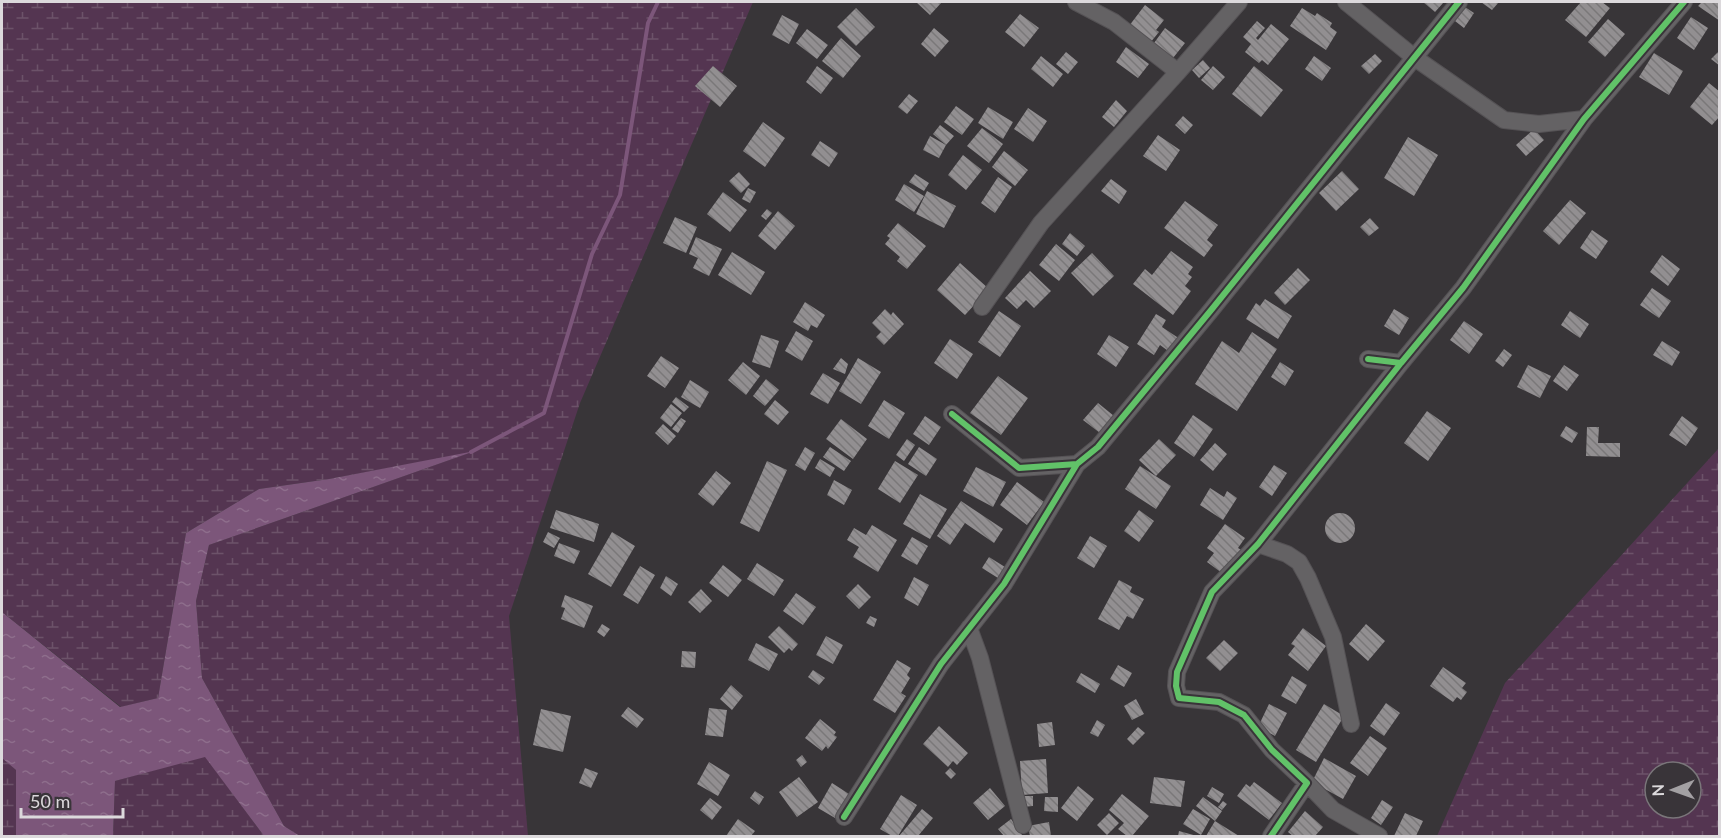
<svg xmlns="http://www.w3.org/2000/svg" width="1721" height="838" viewBox="0 0 1721 838" font-family="Lato,sans-serif">
<style>
.wetland{fill:url(#wetland-marsh);fill-rule:evenodd}
.water{fill:url(#water-ripples)}
.lines{fill:none;stroke-linecap:round;stroke-linejoin:round}
.stream{stroke:#7c567a;stroke-width:4}
.building{fill:url(#building-back-hatch)}
.minor-casing{stroke:#555255;stroke-width:18}
.minor{stroke:#646264;stroke-width:16}
.cycleway-casing{stroke:#393439;stroke-width:10}
.cycleway{stroke:#61c268;stroke-width:6}
</style>
<defs>
<pattern id="wetland-marsh" width="20" height="14" patternUnits="userSpaceOnUse" patternTransform="scale(1.5)"><rect width="20" height="14" fill="#543551"/><path d="M1 5h8M5 5V1M11 12h8M15 12V8" fill="none" stroke="#6c5269"/></pattern>
<pattern id="water-ripples" width="26" height="14" patternUnits="userSpaceOnUse" patternTransform="scale(1.5)"><rect width="26" height="14" fill="#7c567a"/><path d="M2 4q2-2 4 0t4 0M15 11q2-2 4 0t4 0" fill="none" stroke="#8e6e8c"/></pattern>
<pattern id="building-back-hatch" width="6" height="6" patternUnits="userSpaceOnUse" patternTransform="scale(1.5)"><rect width="6" height="6" fill="#928f91"/><path d="M-1 5l2 2M0 0l6 6M5-1l2 2" fill="none" stroke="#7a7879"/></pattern>
</defs>
<rect width="100%" height="100%" fill="#383538"/>
<!-- wetland -->
<path class="wetland" d="M2,2H753L580,403L509,616L528,836H300L284,826L202,678L196,601L209,545L469,453L329,479L259,489L186,533L158,698L121,707L2,612Z
M1719,448V836H1437L1505,683ZM1655,772H1691V808H1655Z
M2,756L16,770V836H2Z
M205,756L264,836H113L115,781Z"/>
<!-- water -->
<path class="water" d="M475,451L209,545L196,601L202,678L284,826L300,836H264L205,757L115,781L113,836H16V770L2,758V612L120,707L158,698L186,533L259,489L329,479Z"/>
<g class="lines">
<!-- stream -->
<path class="stream" d="M471,452L544,413L592,254L620,195L648,23L658,2"/>
</g>
<!-- building -->
<path class="building" d="M916,2H942L930,15Z
M1423,2H1444L1435,12Z
M1481,2H1499L1492,10Z
M1581,2H1602L1610,8L1586,37L1565,20Z
M1702,2H1720V21L1698,6Z
M1145,5L1164,20L1156,30L1159,32L1150,43L1129,26Z
M1465,7L1474,13L1464,28L1455,21Z
M856,8L875,27L856,46L837,27Z
M1302,8L1315,16L1317,13L1332,23L1330,27L1337,32L1326,50L1290,26Z
M1020,14L1039,28L1024,47L1005,32Z
M782,15L799,24L789,44L772,35Z
M1691,17L1708,28L1694,50L1677,38Z
M1608,19L1625,34L1605,57L1588,42Z
M1257,21L1265,28L1256,38L1258,40L1271,24L1289,39L1268,65L1262,60L1259,63L1245,52L1251,44L1243,37Z
M934,28L949,41L935,57L921,44Z
M1165,28L1185,43L1173,58L1154,43Z
M807,29L828,45L817,59L796,43Z
M841,38L861,56L843,78L822,61Z
M1126,47L1149,64L1138,78L1116,62Z
M1720,50V66L1711,59Z
M1066,52L1078,62L1068,74L1056,64Z
M1654,53L1683,71L1669,95L1639,77Z
M1375,54L1382,61L1369,74L1361,66Z
M1041,56L1063,74L1053,87L1031,69Z
M1314,56L1331,68L1322,81L1305,69Z
M1203,60L1210,68L1199,78L1192,70Z
M713,66L737,86L720,107L695,86Z
M817,66L833,78L821,94L806,82Z
M1213,66L1225,77L1213,90L1201,80Z
M1254,66L1283,90L1261,117L1232,94Z
M1709,83L1720,92V116L1712,125L1690,107Z
M909,94L918,101L907,114L898,107Z
M1116,100L1127,111L1114,127L1102,117Z
M956,106L974,119L962,135L944,122Z
M988,107L1013,122L1003,139L978,123Z
M1028,108L1047,121L1033,142L1014,129Z
M1183,116L1193,125L1185,134L1175,125Z
M763,122L785,138L765,167L743,151Z
M940,125L954,136L946,145L933,134Z
M982,128L1003,144L989,163L967,146Z
M1534,129L1544,140L1526,156L1516,145Z
M1158,135L1180,150L1166,171L1143,156Z
M930,136L946,145L939,158L923,150Z
M1408,137L1438,155L1414,196L1384,178Z
M820,141L838,153L829,167L811,155Z
M1004,151L1028,170L1015,186L992,167Z
M963,155L982,170L966,190L948,175Z
M1342,171L1359,189L1336,211L1319,193Z
M739,172L750,184L741,193L729,181Z
M915,174L929,183L924,191L909,182Z
M998,177L1012,187L995,213L981,203Z
M1111,179L1127,191L1119,204L1101,191Z
M904,184L924,196L914,212L895,200Z
M748,188L756,192L750,203L742,199Z
M927,191L956,206L944,228L916,214Z
M723,192L747,210L730,232L707,214Z
M1570,200L1586,213L1559,245L1543,231Z
M1185,201L1218,225L1207,240L1213,245L1204,257L1164,228Z
M767,209L772,213L766,220L761,216Z
M778,211L795,226L775,250L758,236Z
M675,217L697,227L686,253L663,243Z
M1370,218L1379,228L1369,236L1360,227Z
M898,223L926,246L907,269L897,261L900,257L885,244L890,238L887,236Z
M1592,230L1608,241L1596,259L1580,248Z
M1070,233L1085,246L1077,256L1062,244Z
M696,237L722,249L709,276L693,268L698,258L689,254Z
M1056,244L1075,260L1059,281L1039,265Z
M1171,251L1193,267L1188,274L1192,277L1185,286L1191,291L1173,315L1133,284L1145,269L1152,275Z
M732,252L765,272L751,295L718,275Z
M1092,253L1114,276L1093,296L1071,273Z
M1662,255L1680,269L1668,286L1650,272Z
M960,263L989,289L965,315L937,290Z
M1298,268L1310,280L1285,305L1274,293Z
M1030,271L1051,291L1034,308L1026,300L1017,309L1005,298Z
M1652,288L1671,301L1659,318L1640,305Z
M1265,299L1292,316L1278,339L1246,319L1256,303L1260,306Z
M805,302L825,315L817,328L811,325L808,331L793,322Z
M885,309L891,315L893,312L904,324L884,345L876,337L881,332L872,323Z
M1394,309L1409,318L1399,335L1384,326Z
M999,311L1021,326L1000,357L978,342Z
M1570,311L1589,324L1580,338L1561,325Z
M1156,314L1166,320L1162,327L1180,339L1171,353L1160,345L1154,355L1137,344Z
M1464,321L1483,334L1469,354L1450,340Z
M796,331L813,341L802,361L785,351Z
M1252,332L1277,349L1237,411L1195,384L1222,341L1239,353Z
M761,335L779,341L770,368L752,362Z
M1109,335L1129,347L1116,367L1097,354Z
M950,339L973,354L957,379L934,363Z
M1662,341L1680,352L1672,366L1653,355Z
M1504,349L1512,355L1503,367L1495,361Z
M661,356L679,368L665,388L647,376Z
M841,358L848,364L845,374L833,369Z
M858,358L881,372L861,404L839,391Z
M743,362L760,376L746,395L728,380Z
M1280,362L1294,371L1285,386L1271,377Z
M1528,365L1551,376L1540,398L1517,387Z
M1564,365L1579,375L1567,391L1553,381Z
M823,373L840,383L828,404L810,394Z
M998,376L1028,398L1001,435L970,413Z
M766,379L779,390L765,406L753,396Z
M690,380L709,392L700,408L681,397Z
M676,397L689,407L684,412L672,402Z
M775,400L789,412L778,425L764,414Z
M884,400L905,413L889,439L868,426Z
M1098,403L1114,416L1100,433L1083,420Z
M671,404L682,413L671,427L660,418Z
M1427,411L1451,428L1428,461L1404,443Z
M1193,415L1213,429L1194,457L1174,443Z
M925,416L941,427L929,445L913,434Z
M1682,416L1698,428L1686,446L1669,435Z
M681,418L686,421L678,433L672,429Z
M841,419L867,439L853,459L826,439Z
M663,424L676,436L668,445L655,433Z
M1566,426L1578,433L1572,443L1560,436Z
M1587,427H1599L1598,443H1620V457L1586,456Z
M907,439L915,445L904,461L896,455Z
M1159,439L1176,455L1156,476L1139,460Z
M1215,443L1227,454L1213,471L1200,460Z
M805,447L815,453L805,471L795,465Z
M830,447L851,461L844,471L823,457Z
M919,447L937,459L926,476L908,464Z
M820,459L835,468L830,477L815,468Z
M767,461L787,470L759,532L740,523Z
M895,461L918,475L900,503L878,489Z
M1274,465L1287,473L1272,496L1259,487Z
M1140,466L1171,486L1156,509L1125,489Z
M976,467L1006,482L993,507L963,491Z
M716,471L731,483L713,506L698,494Z
M834,480L852,490L844,505L827,495Z
M1017,482L1044,502L1027,525L1000,505Z
M1210,488L1224,497L1227,491L1237,498L1223,520L1200,505Z
M920,494L947,509L930,539L903,524Z
M961,501L1003,529L994,543L965,523L950,545L937,536Z
M556,510L599,524L594,542L550,528Z
M1139,510L1154,521L1139,542L1124,531Z
M1325 528a15 15 0 1 1 30 0a15 15 0 1 1-30 0Z
M1225,524L1245,538L1238,548L1243,551L1226,576L1207,562L1214,553L1207,548Z
M872,525L897,540L878,572L853,557L859,547L847,540L854,528L866,535Z
M548,532L560,538L554,548L543,542Z
M612,532L635,546L611,587L588,574Z
M1090,536L1107,546L1094,568L1077,558Z
M912,537L928,546L917,565L901,556Z
M559,543L580,551L574,564L554,556Z
M989,557L1005,567L998,578L982,568Z
M757,563L784,580L774,596L747,579Z
M723,565L742,580L728,597L709,583Z
M640,566L655,575L638,604L623,595Z
M666,576L678,584L671,596L660,588Z
M914,577L929,585L918,606L904,598Z
M1119,580L1132,587L1130,592L1144,599L1133,619L1127,616L1119,630L1098,619Z
M858,584L871,597L859,609L846,596Z
M701,589L712,601L700,613L688,602Z
M796,593L816,607L803,625L783,611Z
M565,595L593,606L584,628L561,619L565,608L561,607Z
M870,616L877,619L874,627L866,623Z
M602,624L610,629L604,637L597,632Z
M1366,624L1385,641L1368,661L1349,644Z
M779,626L798,644L792,651L789,648L784,653L768,637Z
M1303,628L1326,646L1308,671L1288,655L1295,646L1291,644Z
M826,636L843,645L833,664L816,655Z
M1224,640L1238,653L1220,671L1206,658Z
M756,643L778,654L769,671L748,660Z
M682,651L696,652L695,668L681,667Z
M897,660L911,668L907,675L910,678L901,693L906,696L895,713L873,700Z
M1118,665L1132,673L1124,687L1110,679Z
M1443,667L1466,683L1462,688L1467,692L1461,700L1457,697L1453,702L1430,686Z
M813,670L825,678L819,685L808,677Z
M1081,673L1100,684L1095,693L1076,682Z
M1292,676L1307,685L1296,704L1281,696Z
M731,685L743,696L732,710L720,699Z
M1136,699L1144,714L1132,720L1124,706Z
M1386,703L1400,713L1384,736L1370,726Z
M1269,704L1287,713L1275,736L1258,727Z
M1324,704L1344,716L1316,762L1296,750Z
M628,707L644,719L637,728L621,716Z
M709,708L727,710L723,737L705,735Z
M541,709L571,716L563,752L533,745Z
M820,719L836,732L834,735L837,737L828,749L826,746L822,751L805,738Z
M1097,720L1105,725L1098,737L1090,733Z
M1052,722L1055,745L1039,747L1037,724Z
M939,726L968,753L957,765L953,761L948,767L923,744Z
M1138,727L1145,733L1133,745L1127,739Z
M1370,736L1387,748L1368,776L1350,763Z
M802,755L807,762L801,767L796,760Z
M1324,758L1356,776L1343,799L1312,782Z
M1046,759L1048,793L1022,795L1020,761Z
M709,762L730,775L718,796L697,784Z
M585,768L598,773L591,788L579,783Z
M950,768L956,774L951,779L945,773Z
M799,777L818,802L797,817L779,792Z
M1154,777L1185,781L1181,807L1150,803Z
M1254,782L1282,803L1269,820L1237,796L1246,784L1250,787Z
M832,783L849,794L835,818L818,808Z
M1078,786L1094,799L1077,821L1061,808Z
M1212,787L1224,794L1219,803L1207,796Z
M990,788L1005,806L988,820L973,803Z
M755,791L764,797L759,805L750,798Z
M1122,794L1149,816L1132,836H1127L1118,829L1124,823L1109,810Z
M901,795L917,805L898,836H892L880,829Z
M1022,796H1033V806L1022,807Z
M1045,797H1058V812L1044,811Z
M1203,797L1222,811L1215,821L1196,806Z
M710,798L722,807L712,820L700,810Z
M1382,800L1393,807L1381,825L1371,818Z
M1223,801L1227,804L1222,810L1218,807Z
M922,809L933,818L918,836H899Z
M1193,809L1210,819L1201,835L1183,824Z
M1305,811L1323,827L1315,836H1293L1288,832Z
M1109,813L1119,823L1107,835L1097,825Z
M1405,813L1423,821L1416,836H1394Z
M738,819L755,831L751,836H726Z
M1011,819L1022,835L1020,836H1004L998,829Z
M1215,821L1239,836H1206Z
M1049,822L1051,836H1030L1028,826Z
M1179,831L1197,836H1178Z"/>
<g class="lines">
<defs>
<path id="minor" d="M1076,2L1114,22L1178,72L1239,2
M1346,2L1415,58L1504,120L1539,124L1584,119
M982,307L1041,223L1178,72
M1368,359L1401,363L1463,288L1584,119L1684,2
M952,414L1019,468L1077,464L1098,447L1212,309L1459,2
M1258,544L1287,554L1299,562L1308,578L1333,637L1351,724
M969,628L980,658L1023,825
M1307,783L1333,810L1379,836
M844,817L941,664L1004,584L1077,464
M1271,836L1307,783L1272,750L1244,715L1219,702L1179,698L1176,686L1177,672L1212,592L1258,544L1401,363"/>
</defs>
<!-- minor casing -->
<use href="#minor" class="minor-casing"/>
<!-- minor -->
<use href="#minor" class="minor"/>
<defs>
<path id="cycleway" d="M1368,359L1401,363L1463,288L1584,119L1684,2
M952,414L1019,468L1077,464L1098,447L1212,309L1459,2
M844,817L941,664L1004,584L1077,464
M1271,836L1307,783L1272,750L1244,715L1219,702L1179,698L1176,686L1177,672L1212,592L1258,544L1401,363"/>
</defs>
<!-- cycleway casing -->
<use href="#cycleway" class="cycleway-casing"/>
<!-- cycleway -->
<use href="#cycleway" class="cycleway"/>
</g>
<!-- border -->
<rect width="1721" height="838" fill="none" stroke="#dcd9dc" stroke-width="6"/>
<!-- north arrow -->
<g transform="translate(1673 790) rotate(269)"><circle r="28" fill="#393439" stroke="#7a767a" stroke-width="1.5"/>
<path d="M0-4.5L10 22L0 15L-10 22Z" fill="#a3a0a3"/>
<text y="-9" font-size="16" font-weight="bold" text-anchor="middle" fill="#dcd9dc">N</text>
</g>
<!-- scale -->
<path d="M21 808v9h102v-9" fill="none" stroke="#dcd9dc" stroke-width="3"/>
<text x="30" y="808" font-size="18" fill="#dcd9dc" stroke="#393439" stroke-width="4.5" paint-order="stroke">50 m</text>
</svg>
